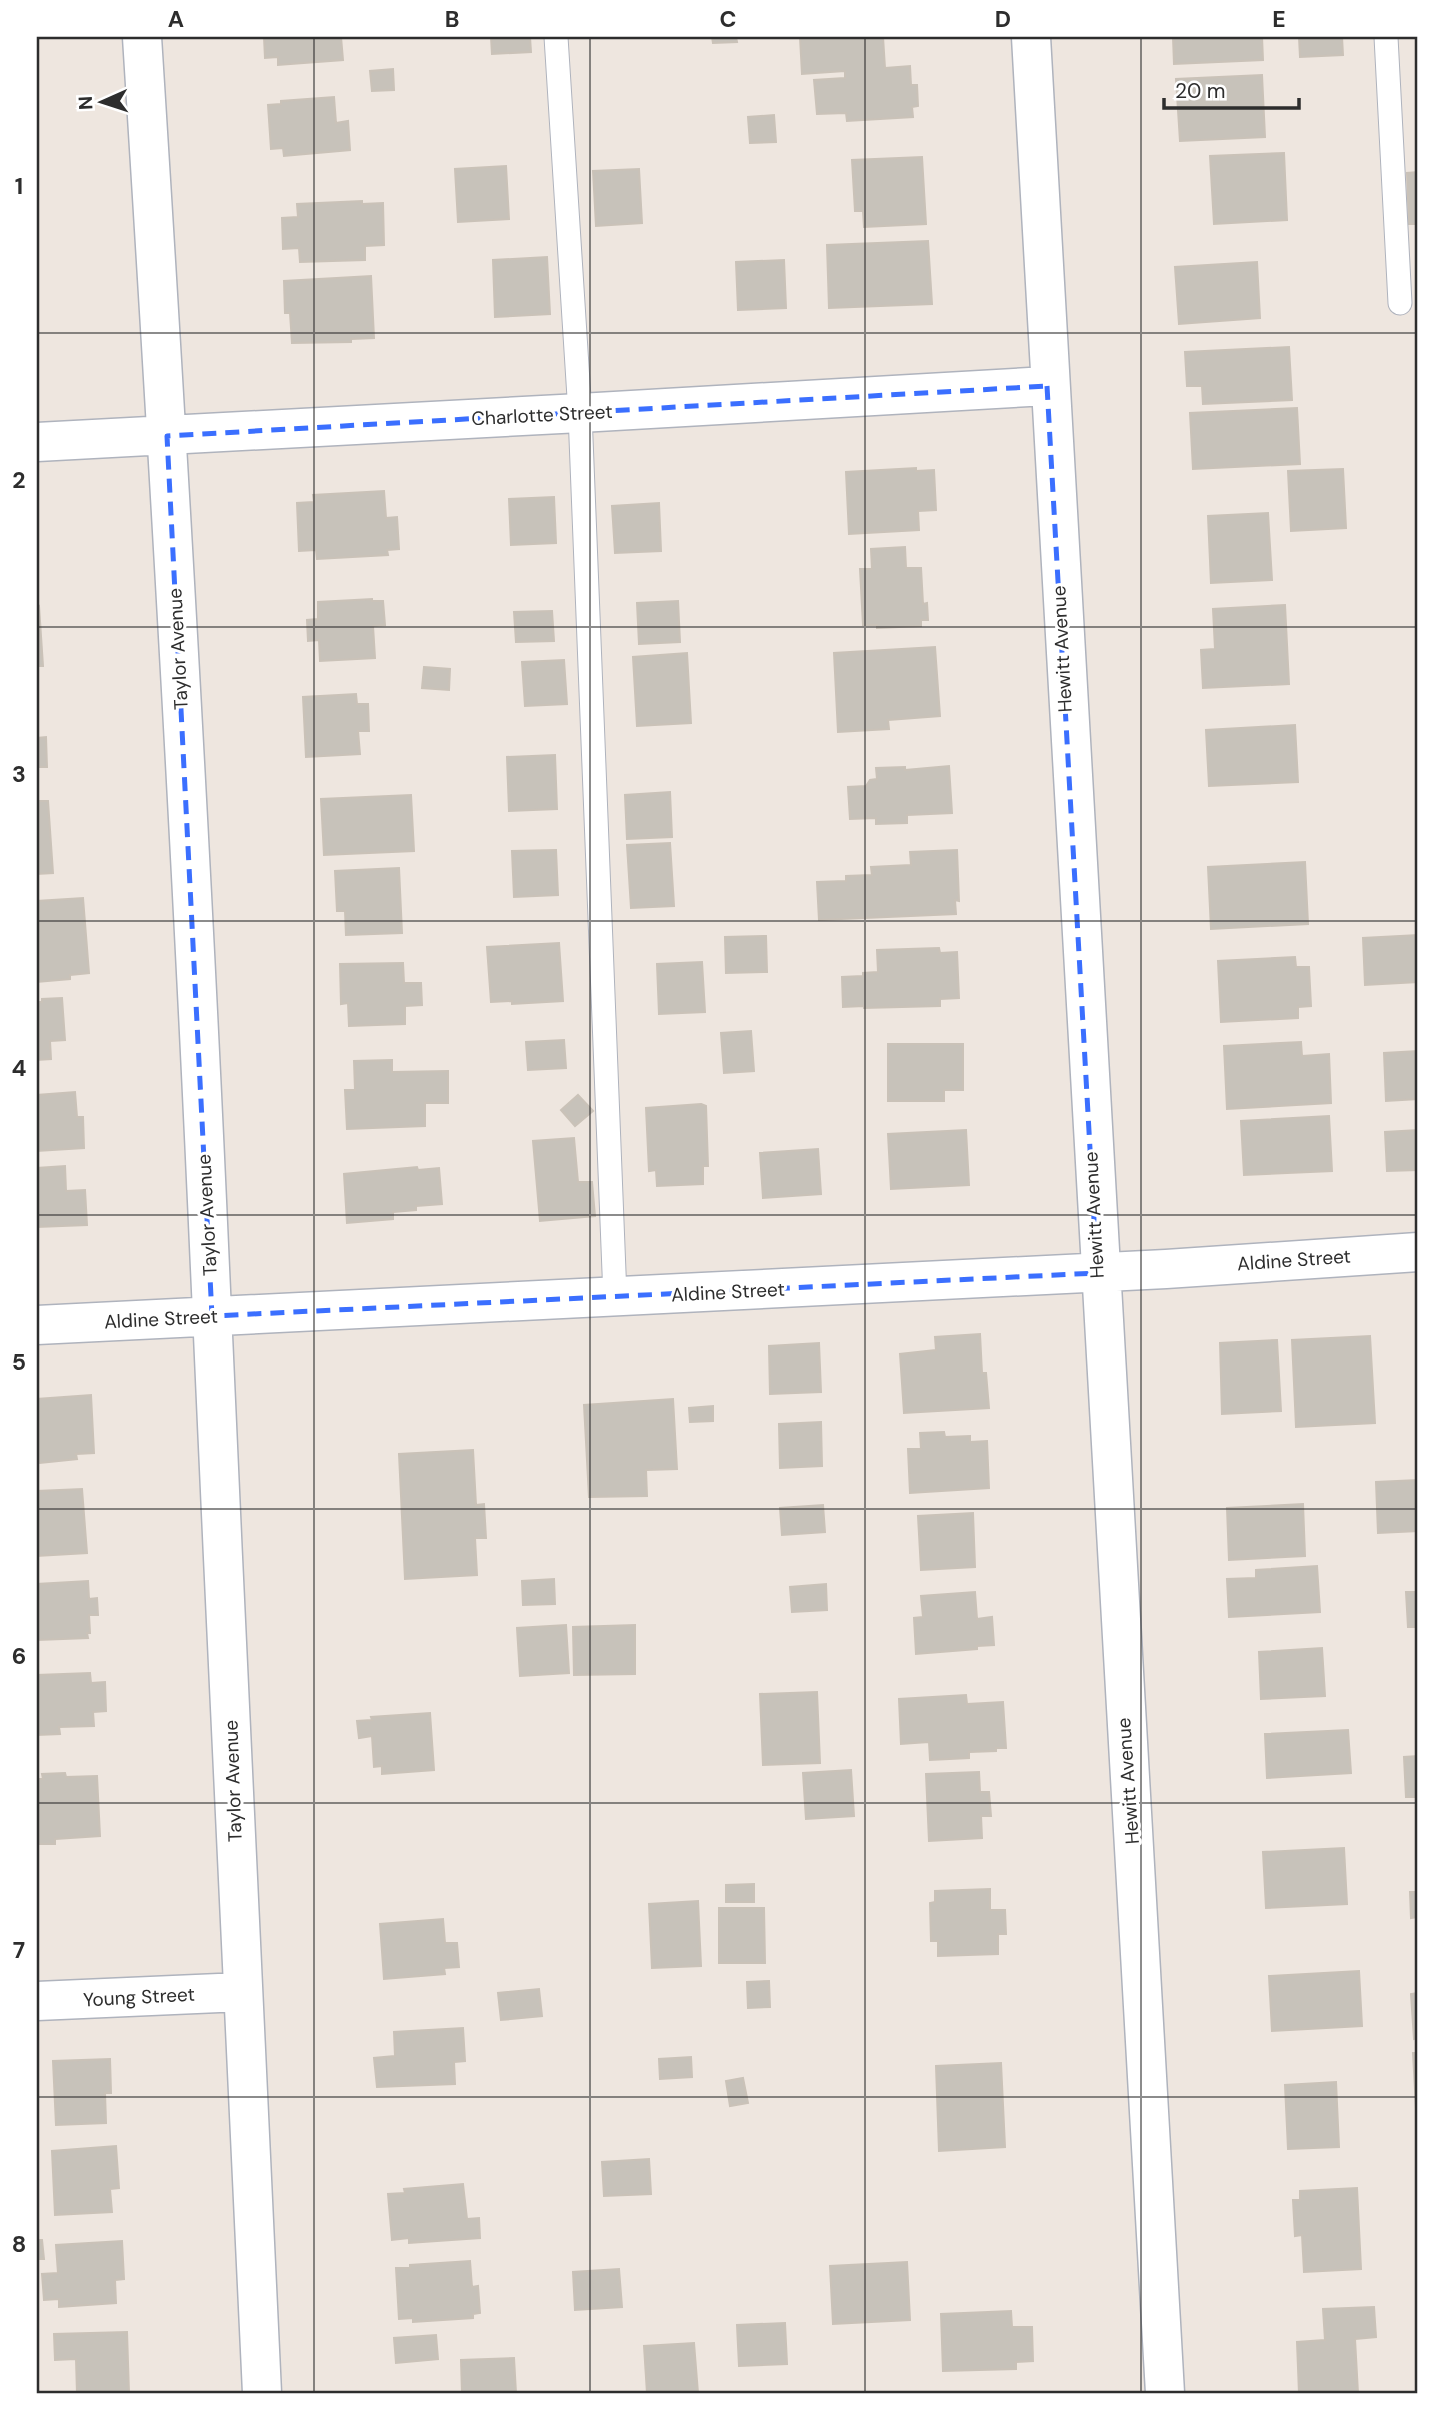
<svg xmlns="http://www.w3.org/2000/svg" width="1455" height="2430" viewBox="0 0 1455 2430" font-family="'DM Sans',sans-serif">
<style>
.building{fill:#c7c2ba;stroke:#cac2b8;stroke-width:2}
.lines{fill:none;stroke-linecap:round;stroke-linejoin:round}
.service-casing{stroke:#afb3bd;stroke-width:25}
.minor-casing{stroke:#afb3bd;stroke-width:41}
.service{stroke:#fff;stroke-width:23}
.minor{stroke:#fff;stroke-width:38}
.marked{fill:none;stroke:#3b6fff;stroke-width:5;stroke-dasharray:14 9;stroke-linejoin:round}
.grid{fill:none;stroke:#2d2d2d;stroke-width:2;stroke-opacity:0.55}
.labels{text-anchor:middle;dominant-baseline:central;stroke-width:6;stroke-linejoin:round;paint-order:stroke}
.street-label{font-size:19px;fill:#2d2d2d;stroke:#fff}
.neatline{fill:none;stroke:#2d2d2d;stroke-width:2.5}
.grid-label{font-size:23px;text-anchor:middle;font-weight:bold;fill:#2d2d2d}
</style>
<rect width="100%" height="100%" fill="#eee6df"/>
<!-- building -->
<path class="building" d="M264,37H341L343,60L278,65V57L265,58Z
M491,37H530L531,52L492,54Z
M712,37H736L737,42L713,43Z
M800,37H883L885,68L910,66L911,85H917L918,106L912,107L913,117L847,121L846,113L817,114L814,80L845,78V71L802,74Z
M1173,37H1262L1263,60L1174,64Z
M1299,37H1342L1343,55L1300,57Z
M393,69L394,90L372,91L370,71Z
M1262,75L1265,137L1180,141L1176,79Z
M334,97L336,123L348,121L350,150L284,156L283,148L271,149L268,105L281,104V101Z
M774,115L776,142L750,143L748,117Z
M1284,153L1287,220L1214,224L1210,156Z
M922,157L926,224L864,227L863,211H855L852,160Z
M506,166L509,219L458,222L455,169Z
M639,169L642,223L596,226L593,171Z
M1418,172V224H1409L1407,173Z
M362,201V204L383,203L384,245L365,246V260L300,262L299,248L283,249L282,218L298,217L297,204Z
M928,241L932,304L829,308L827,245Z
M547,257L550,314L495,317L493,260Z
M784,260L786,308L738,310L736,262Z
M1257,262L1260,318L1179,324L1175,267Z
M371,276L374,338L351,339V342L292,343L290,313H285L284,281Z
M1289,347L1292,400L1203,404L1202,386H1187L1185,352Z
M1297,408L1300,464L1193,469L1190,413Z
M916,468V471L934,470L936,510L918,511L919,530L849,534L846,472Z
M1343,469L1346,528L1291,531L1288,471Z
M384,491L386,518L397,517L399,549L387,550L388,555L317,559L316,550L299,551L297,503L314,502L313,495Z
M554,497L556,543L511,545L509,499Z
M659,503L661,551L615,553L612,506Z
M1268,513L1272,580L1211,583L1208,516Z
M905,547L906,568H921L923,604L927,603L928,620H921V626L877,628V625H863L860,569H872L871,549Z
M372,599V601H383L385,625L373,626L375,658L320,661L319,640L308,641L307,620L318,619V602Z
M678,601L680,642L639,644L637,603Z
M1285,605L1289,684L1203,688L1201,650L1215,649L1213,609Z
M39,606L43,666H37V607Z
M552,611L554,641L516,642L514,612Z
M935,647L940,716L888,720L889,729L838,732L834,653Z
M687,653L691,723L637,726L633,657Z
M564,660L567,704L525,706L522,662Z
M424,667L450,669L449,690L422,688Z
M356,694L357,704H368L369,731H358L360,754L306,757L303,697Z
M1295,725L1298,782L1209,786L1206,730Z
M46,737L47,767H37V738Z
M555,755L557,809L509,811L507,757Z
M949,766L952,813L907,815V823L876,824V818L850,819L848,787L866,786L870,780L877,779L876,768L905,767V770Z
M670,792L672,837L627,839L625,795Z
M411,795L414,851L324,855L321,799Z
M37,801H48L53,873L37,874Z
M670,843L674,906L631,908L627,845Z
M556,850L558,895L514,897L512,851Z
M957,850L959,901L955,900L956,914L819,920L817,882L846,881V876L872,875L871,867L911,865L910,852Z
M1305,862L1308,924L1211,929L1208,867Z
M399,868L402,933L346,935L345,911H337L335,871Z
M83,898L89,973L70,975V979L37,982V901Z
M1418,935V982L1365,985L1363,938Z
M766,936L767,972L726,973L725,937Z
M559,943L563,1001L512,1004V1001L491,1002L487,947Z
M939,948L940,953L957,952L959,998L940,999V1006L864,1008V1006L843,1007L842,977L863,976V973L878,972L877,950Z
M1295,957L1296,967H1309L1311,1006L1298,1007V1018L1221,1022L1218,961Z
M702,962L705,1012L659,1014L657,964Z
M403,963L404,983H421L422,1005L405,1006V1024L349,1026L348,1003L341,1004L340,964Z
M62,998L65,1040L50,1041L51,1059L37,1060V1002H42V999Z
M751,1031L754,1071L724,1073L721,1033Z
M564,1040L566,1068L528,1070L526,1042Z
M1301,1042L1302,1056L1329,1054L1331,1103L1227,1109L1224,1046Z
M888,1044H963V1090H944V1101H888Z
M1418,1051V1099L1386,1101L1384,1053Z
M392,1060V1072L448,1071V1103H425V1126L347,1129L345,1090H355L354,1061Z
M75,1092L77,1117H83L84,1148L37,1151V1095Z
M578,1095L593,1111L575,1126L561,1110Z
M701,1104L706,1106L708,1166H703V1184L657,1186L656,1170L649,1171L646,1108Z
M1329,1116L1332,1171L1244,1175L1241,1121Z
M966,1130L969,1185L891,1189L888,1134Z
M1418,1130V1170L1387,1171L1385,1132Z
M574,1138L578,1182H592L595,1216L540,1221L533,1141Z
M818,1149L821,1194L763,1198L760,1153Z
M65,1166L66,1191L85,1190L87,1225L37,1227V1168Z
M417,1167L418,1170L439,1168L442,1204L416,1206V1210L393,1212V1219L347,1223L344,1174Z
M980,1334L982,1373H986L989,1408L904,1413L900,1354L936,1350L935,1337Z
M1370,1336L1375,1423L1296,1427L1292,1340Z
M1277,1340L1281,1411L1222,1414L1220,1343Z
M819,1343L821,1392L770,1394L769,1346Z
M91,1395L94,1453L76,1454L77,1459L40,1463L39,1460H37V1399Z
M673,1399L677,1469L646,1470L647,1496L589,1497L584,1405Z
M713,1406V1421L690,1422L689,1408Z
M821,1422L822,1466L780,1468L779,1424Z
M944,1432L945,1437L970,1436V1442L987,1441L989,1488L910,1493L908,1449H921L920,1433Z
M473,1450L476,1505L484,1504L486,1538H475L477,1575L405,1579L399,1454Z
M1418,1480V1531L1378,1533L1376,1482Z
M82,1489L87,1553L37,1556V1491Z
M1303,1504L1305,1556L1229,1560L1227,1508Z
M823,1505L825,1532L782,1535L780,1508Z
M973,1513L975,1567L921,1570L918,1516Z
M1317,1566L1320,1612L1229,1617L1227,1579L1256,1578V1570Z
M554,1579L555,1604L523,1605L522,1581Z
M88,1581L89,1599L97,1598L98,1615H89L90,1633H87L88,1638L38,1640L37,1584Z
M826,1584L827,1610L792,1612L790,1587Z
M975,1592L977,1619L992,1617L994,1645L977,1646V1649L916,1654L914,1618L923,1617L921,1596Z
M1406,1592H1418V1627H1408Z
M566,1625L569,1673L520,1676L517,1628Z
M635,1625V1674L574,1675L573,1627Z
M1322,1648L1325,1696L1261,1699L1259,1652Z
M90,1673L91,1683L105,1682L106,1711L93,1712L94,1726L59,1727L60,1734L37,1735V1675Z
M817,1692L820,1763L763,1765L760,1694Z
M966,1695L967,1704L1003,1702L1006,1748H996V1751L969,1752V1758L930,1760L929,1742L901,1744L899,1699Z
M430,1713L434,1770L382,1774V1766L374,1767L372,1736L359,1738L357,1721L372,1720L371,1717Z
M1348,1730L1351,1773L1267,1778L1265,1734Z
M1418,1756V1797H1406L1404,1757Z
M851,1770L854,1816L806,1819L803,1773Z
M979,1772L980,1792H989L991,1816H981L982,1838L929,1841L926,1774Z
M65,1773L66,1777L97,1776L100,1836L55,1839V1844H37V1779H43L42,1774Z
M1344,1848L1347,1904L1266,1908L1263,1852Z
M754,1884V1902H726V1885Z
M990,1889V1910H1005L1006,1934H998V1954L938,1956V1941H931L930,1903L935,1902V1891Z
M1410,1892H1418V1917L1411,1918Z
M698,1901L701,1966L652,1968L649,1904Z
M719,1908H764L765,1963H719Z
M443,1919L445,1943H457L459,1967L444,1968L445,1974L384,1979L380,1924Z
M1359,1971L1362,2026L1272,2031L1269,1976Z
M769,1981L770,2007L748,2008L747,1982Z
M539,1989L542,2016L501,2020L498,1993Z
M1418,1993V2038L1414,2039L1411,1994Z
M463,2028L465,2061L454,2062L455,2084L377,2087L374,2058L395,2056L394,2032Z
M1413,2053H1418V2108H1416Z
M691,2057L692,2077L660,2079L659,2059Z
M110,2059L111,2093H105L106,2123L56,2125L53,2061Z
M1001,2063L1005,2147L939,2151L936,2066Z
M743,2078L748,2103L730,2106L726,2081Z
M1336,2082L1339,2147L1288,2149L1285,2085Z
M116,2146L119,2188L110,2189L112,2212L55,2215L52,2151Z
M649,2159L651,2194L604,2196L602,2162Z
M463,2184L467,2219L479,2218L480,2238L409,2243V2238L392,2240L388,2194L405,2193L404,2189Z
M1357,2188L1361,2269L1304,2272L1302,2235L1295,2236L1293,2200H1300V2191Z
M37,2240H42L44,2259H37Z
M122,2241L124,2279L115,2280L116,2303L59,2307V2299L44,2300L42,2274L58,2273L56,2245Z
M470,2261L472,2287L478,2286L480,2313L473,2314V2318L413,2322V2318L399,2319L396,2268H410V2265Z
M907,2262L910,2320L833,2324L830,2266Z
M619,2269L622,2307L575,2310L573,2272Z
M1374,2307L1376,2337L1355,2339L1358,2393H1299L1297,2342L1325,2340L1323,2309Z
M1011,2311L1012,2327H1032L1033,2361L1016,2362V2369L943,2371L941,2314Z
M785,2323L787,2364L739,2366L737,2325Z
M127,2332L129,2393H77L76,2359L55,2360L54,2334Z
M436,2335L438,2359L396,2363L394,2338Z
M694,2343L698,2393H647L644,2346Z
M514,2358L516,2393H462L461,2360Z"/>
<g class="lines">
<defs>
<path id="service" d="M556,37L580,413L615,1297
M1386,37L1400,303"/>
<path id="minor" d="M142,37C168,447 192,857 210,1268C227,1643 243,2018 262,2393
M1031,37C1069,823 1117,1608 1165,2393
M37,442L580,413L1047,386
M37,1325L1166,1269L1418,1252
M37,2001L242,1992"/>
</defs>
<!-- service casing -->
<use href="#service" class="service-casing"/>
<!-- minor casing -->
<use href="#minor" class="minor-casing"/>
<!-- service -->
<use href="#service" class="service"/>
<!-- minor -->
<use href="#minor" class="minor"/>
</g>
<!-- marked area -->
<path class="marked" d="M1047,386L1097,1273L212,1316L167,436Z"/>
<!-- grid -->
<path class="grid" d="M314,37V2393M590,37V2393M865,37V2393M1141,37V2393M37,333H1418M37,627H1418M37,921H1418M37,1215H1418M37,1509H1418M37,1803H1418M37,2097H1418"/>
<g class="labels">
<!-- street labels -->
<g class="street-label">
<text transform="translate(542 415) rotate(-3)">Charlotte Street</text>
<text transform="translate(178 649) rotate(-93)">Taylor Avenue</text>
<text transform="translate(1062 649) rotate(-93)">Hewitt Avenue</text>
<text transform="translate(207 1215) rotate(-93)">Taylor Avenue</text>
<text transform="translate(1094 1215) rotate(-93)">Hewitt Avenue</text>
<text transform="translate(1294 1260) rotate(-4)">Aldine Street</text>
<text transform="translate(728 1292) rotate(-3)">Aldine Street</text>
<text transform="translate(161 1319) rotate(-3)">Aldine Street</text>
<text transform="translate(233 1781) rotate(-92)">Taylor Avenue</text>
<text transform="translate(1128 1781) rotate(-94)">Hewitt Avenue</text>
<text transform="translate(139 1997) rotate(-3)">Young Street</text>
</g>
</g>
<!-- border -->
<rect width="1455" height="2430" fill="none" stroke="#ffffff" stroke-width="77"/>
<!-- north arrow -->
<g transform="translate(102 102) rotate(267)" stroke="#ffffff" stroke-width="5" paint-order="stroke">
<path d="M0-5L12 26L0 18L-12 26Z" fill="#2d2d2d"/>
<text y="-10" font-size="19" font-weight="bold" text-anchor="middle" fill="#2d2d2d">N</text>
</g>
<!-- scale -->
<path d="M1164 98v10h135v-10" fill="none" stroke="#2d2d2d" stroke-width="3.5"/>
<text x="1175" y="98" font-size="21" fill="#2d2d2d" stroke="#ffffff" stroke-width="5" paint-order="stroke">20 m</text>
<rect x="38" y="38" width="1378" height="2354" class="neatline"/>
<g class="grid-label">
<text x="176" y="27">A</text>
<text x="452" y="27">B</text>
<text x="728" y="27">C</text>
<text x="1003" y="27">D</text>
<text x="1279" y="27">E</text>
<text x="19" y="194">1</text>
<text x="19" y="488">2</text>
<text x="19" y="782">3</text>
<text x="19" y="1076">4</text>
<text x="19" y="1370">5</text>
<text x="19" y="1664">6</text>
<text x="19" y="1958">7</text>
<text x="19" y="2252">8</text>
</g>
</svg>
